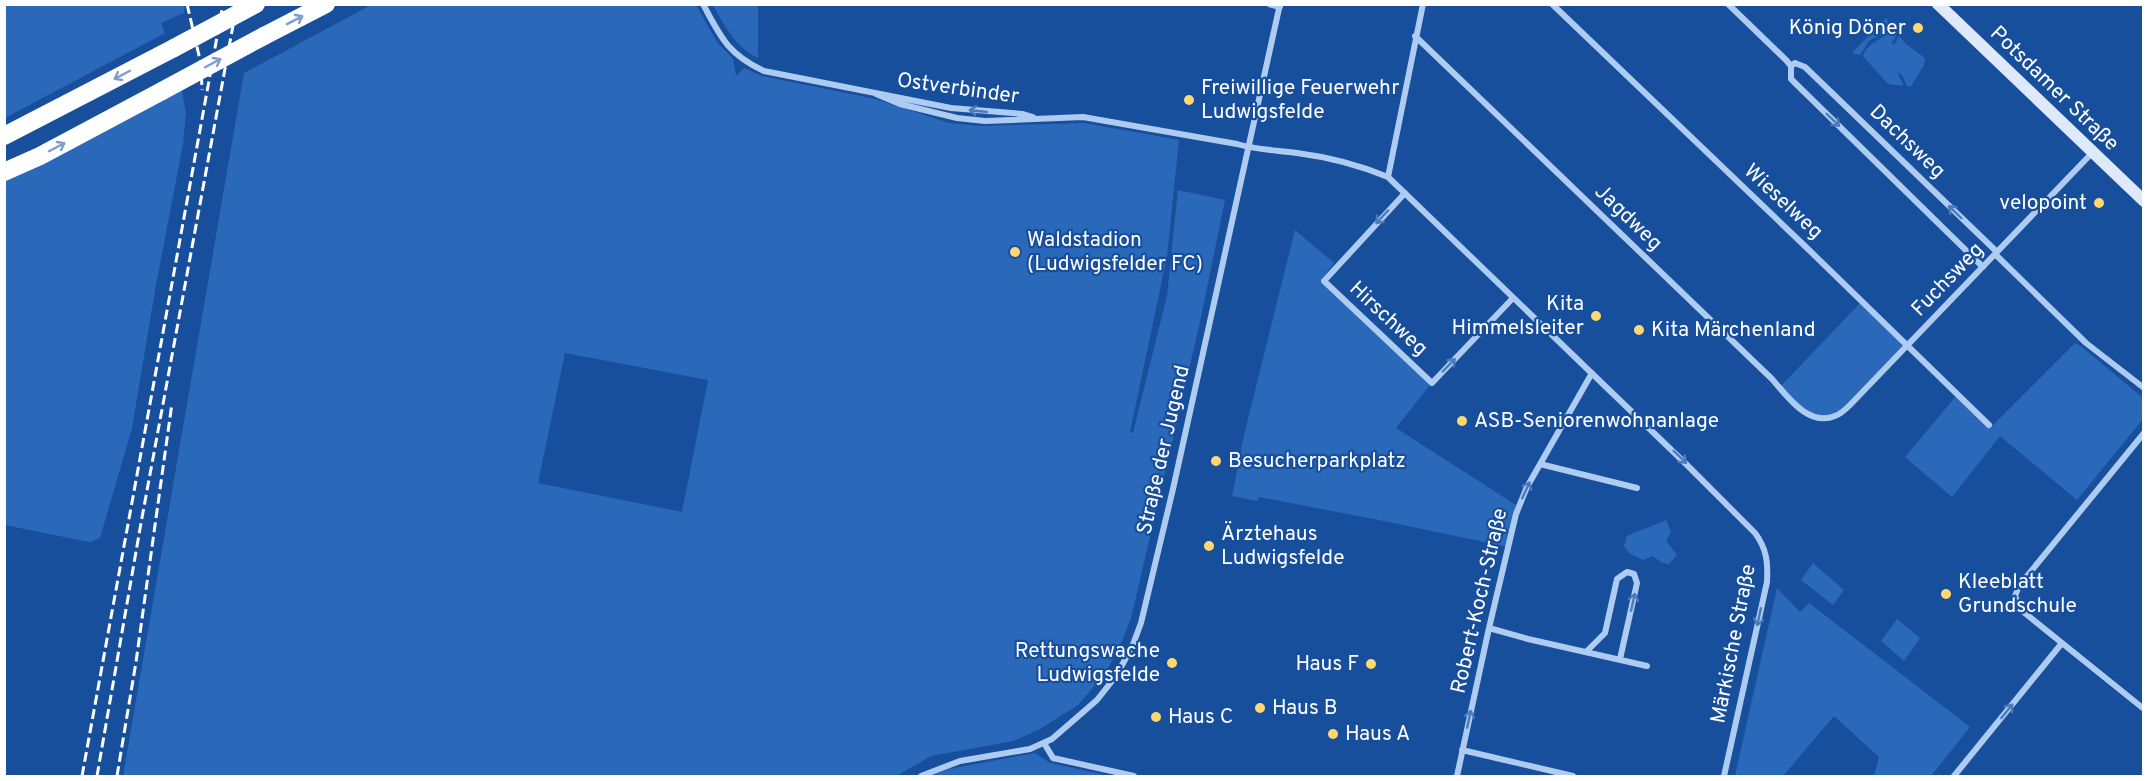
<svg xmlns="http://www.w3.org/2000/svg" width="2148" height="781" viewBox="0 0 2148 781" font-family="Overpass,sans-serif">
<style>
.green{fill:#2a69ba;fill-rule:evenodd}
.lines{fill:none;stroke-linecap:round;stroke-linejoin:round}
.street{stroke:#aeccf2;stroke-width:6}
.secondary{stroke:#deeafc;stroke-width:12}
.highway{stroke:#fff;stroke-width:18}
.rail{stroke:#fff;stroke-width:3;stroke-dasharray:10 4.5;stroke-linecap:butt}
.highway-bridge{stroke:#fff;stroke-width:18}
.oneway{stroke:#7f9ec9}
.oneway2{stroke:#4c7bbb}
.poi-dot{fill:#ffd870;stroke:#174f9d;stroke-width:2}
.labels{text-anchor:middle;dominant-baseline:central;stroke-width:4.5;stroke-linejoin:round;paint-order:stroke}
.poi-label{font-size:21px;fill:#fff;stroke:#174f9d;text-anchor:start}
.street-label{font-size:21px;fill:#fff;stroke:#174f9d}
</style>
<rect width="100%" height="100%" fill="#174f9d"/>
<!-- green -->
<path class="green" d="M5,4H185V5L184,13L161,23L165,33L5,118Z
M371,5H696L717,42L733,59L736,76L744,68L762,76L875,99L949,123L981,126L1084,123L1179,140L1167,256L1130,432L1133,433L1167,296L1178,190L1225,200L1200,322L1131,618L1120,646L1106,672L1078,705L1040,729L1013,741L931,756L896,776H123L244,73ZM565,353L708,380L682,512L538,483Z
M713,5H758V58C735,46 725,27 713,5Z
M1886,18L1888,21L1886,32L1869,41L1860,55L1852,53Z
M1892,26L1898,33L1892,43L1894,45L1899,36L1906,44L1925,58L1924,65L1911,86H1907L1902,75L1897,72L1904,86L1888,84L1863,56C1869,39 1886,41 1892,26Z
M180,81L186,113L183,144L156,285L132,428L100,538L91,542L84,541L5,525V177Z
M1295,230L1334,263L1320,281L1430,385L1396,428L1519,507L1508,547L1384,521L1259,497L1257,501L1232,496L1244,435Z
M1862,301L1908,346L1834,417L1806,413L1780,387Z
M2075,343L2082,347L2143,398V419L2077,500L2000,436L1952,497L1905,457L1957,395L1991,427Z
M1666,520L1671,532L1666,541L1677,555L1669,564L1663,563L1652,556L1643,560L1629,553L1624,546L1627,536Z
M1813,563L1844,590L1833,605L1801,580Z
M1777,588L1800,612L1809,603L1970,727L1931,776H1874L1879,757L1834,716L1783,776H1735Z
M1897,619L1920,638L1904,661L1881,641Z
M1035,753L1050,763L1101,774L1103,776H931L949,769Z"/>
<g class="lines">
<!-- street -->
<path class="street" d="M703,4C721,38 728,54 764,71L951,108L1023,114L1033,117
M1269,4L1280,7
M1552,4L1808,249L1989,425
M1728,4L1786,60L1791,66V79L1983,267
M1415,36L1772,379C1787,396 1808,427 1835,416C1841,414 1846,409 1850,405L2092,153
M1791,66L1795,63L1805,67L1997,252
M876,94L900,104L957,118L985,121L1083,117L1237,144C1257,150 1277,150 1297,153C1328,157 1359,165 1388,177L1686,464L1755,533C1767,549 1768,563 1767,582L1724,776
M1388,177L1423,4
M1405,193L1324,281L1432,383L1513,298
M1995,254L2086,343L2144,388
M2144,433L2019,586L2015,596L2021,610L2144,709
M1540,464L1637,488
M1489,628L1528,639L1647,666
M1586,652L1605,633L1617,579L1627,572L1634,574L1637,583L1620,659
M1044,743L1053,758L1134,776
M1462,750L1573,776
M921,776L960,761L1030,749L1052,739L1097,700L1116,676L1132,647L1141,623L1173,489L1280,4
M1457,776L1489,628L1516,514L1527,487L1592,373
M1954,776L2062,643"/>
<!-- secondary -->
<path class="secondary" d="M1938,4L2144,201"/>
<!-- highway -->
<path class="highway" d="M264,36L326,4
M4,136L174,48
M4,172L40,156L162,91"/>
<!-- rail -->
<path class="rail" d="M187,4L201,64L202,90
M82,776L223,4
M97,776L141,523L237,4
M117,776L136,662L172,403"/>
<!-- highway-bridge -->
<path class="highway-bridge" d="M174,48L256,4
M162,91L264,36"/>
</g>
<!-- one-way arrows -->
<defs><path id="oneway-shaft" d="M-6 0H5M1.5-3L5.5 0L1.5 3" fill="none" stroke-width="1.6" stroke-linecap="round" stroke-linejoin="round" transform="scale(1.5)"/></defs>
<g class="oneway">
<use href="#oneway-shaft" transform="translate(295 20) rotate(-27)"/>
<use href="#oneway-shaft" transform="translate(213 63) rotate(-28)"/>
<use href="#oneway-shaft" transform="translate(122 75) rotate(152)"/>
<use href="#oneway-shaft" transform="translate(57 147) rotate(-28)"/>
</g>
<g class="oneway2">
<use href="#oneway-shaft" transform="translate(978 111) rotate(-174)"/>
<use href="#oneway-shaft" transform="translate(1833 120) rotate(44)"/>
<use href="#oneway-shaft" transform="translate(1955 212) rotate(-136)"/>
<use href="#oneway-shaft" transform="translate(1382 217) rotate(133)"/>
<use href="#oneway-shaft" transform="translate(1449 365) rotate(-46)"/>
<use href="#oneway-shaft" transform="translate(1680 457) rotate(44)"/>
<use href="#oneway-shaft" transform="translate(1526 490) rotate(-65)"/>
<use href="#oneway-shaft" transform="translate(1633 602) rotate(-77)"/>
<use href="#oneway-shaft" transform="translate(1759 617) rotate(102)"/>
<use href="#oneway-shaft" transform="translate(2007 711) rotate(-51)"/>
<use href="#oneway-shaft" transform="translate(1469 719) rotate(-78)"/>
</g>
<!-- markers -->
<g class="poi-dot">
<circle cx="1918" cy="28" r="6"/>
<circle cx="1189" cy="100" r="6"/>
<circle cx="2099" cy="203" r="6"/>
<circle cx="1015" cy="252" r="6"/>
<circle cx="1596" cy="316" r="6"/>
<circle cx="1639" cy="330" r="6"/>
<circle cx="1462" cy="421" r="6"/>
<circle cx="1216" cy="461" r="6"/>
<circle cx="1209" cy="546" r="6"/>
<circle cx="1946" cy="594" r="6"/>
<circle cx="1172" cy="663" r="6"/>
<circle cx="1371" cy="664" r="6"/>
<circle cx="1260" cy="708" r="6"/>
<circle cx="1156" cy="717" r="6"/>
<circle cx="1333" cy="734" r="6"/>
</g>
<g class="labels">
<!-- poi labels -->
<g class="poi-label">
<text x="1906" y="28" text-anchor="end">König Döner</text>
<text x="1201" y="88">Freiwillige Feuerwehr<tspan x="1201" dy="24">Ludwigsfelde</tspan></text>
<text x="2087" y="203" text-anchor="end">velopoint</text>
<text x="1027" y="240">Waldstadion<tspan x="1027" dy="24">(Ludwigsfelder FC)</tspan></text>
<text x="1584" y="304" text-anchor="end">Kita<tspan x="1584" dy="24">Himmelsleiter</tspan></text>
<text x="1651" y="330">Kita Märchenland</text>
<text x="1474" y="421">ASB-Seniorenwohnanlage</text>
<text x="1228" y="461">Besucherparkplatz</text>
<text x="1221" y="534">Ärztehaus<tspan x="1221" dy="24">Ludwigsfelde</tspan></text>
<text x="1958" y="582">Kleeblatt<tspan x="1958" dy="24">Grundschule</tspan></text>
<text x="1160" y="651" text-anchor="end">Rettungswache<tspan x="1160" dy="24">Ludwigsfelde</tspan></text>
<text x="1359" y="664" text-anchor="end">Haus F</text>
<text x="1272" y="708">Haus B</text>
<text x="1168" y="717">Haus C</text>
<text x="1345" y="734">Haus A</text>
</g>
<!-- street labels -->
<g class="street-label">
<text transform="translate(958 89) rotate(8)">Ostverbinder</text>
<text transform="translate(2054 89) rotate(44)">Potsdamer Straße</text>
<text transform="translate(1907 142) rotate(44)">Dachsweg</text>
<text transform="translate(1783 202) rotate(43)">Wieselweg</text>
<text transform="translate(1628 218) rotate(44)">Jagdweg</text>
<text transform="translate(1948 280) rotate(-46)">Fuchsweg</text>
<text transform="translate(1388 319) rotate(43)">Hirschweg</text>
<text transform="translate(1164 450) rotate(-77)">Straße der Jugend</text>
<text transform="translate(1480 601) rotate(-77)">Robert-Koch-Straße</text>
<text transform="translate(1734 644) rotate(-79)">Märkische Straße</text>
</g>
</g>
<!-- border -->
<rect width="2148" height="781" fill="none" stroke="#ffffff" stroke-width="12"/>
</svg>
